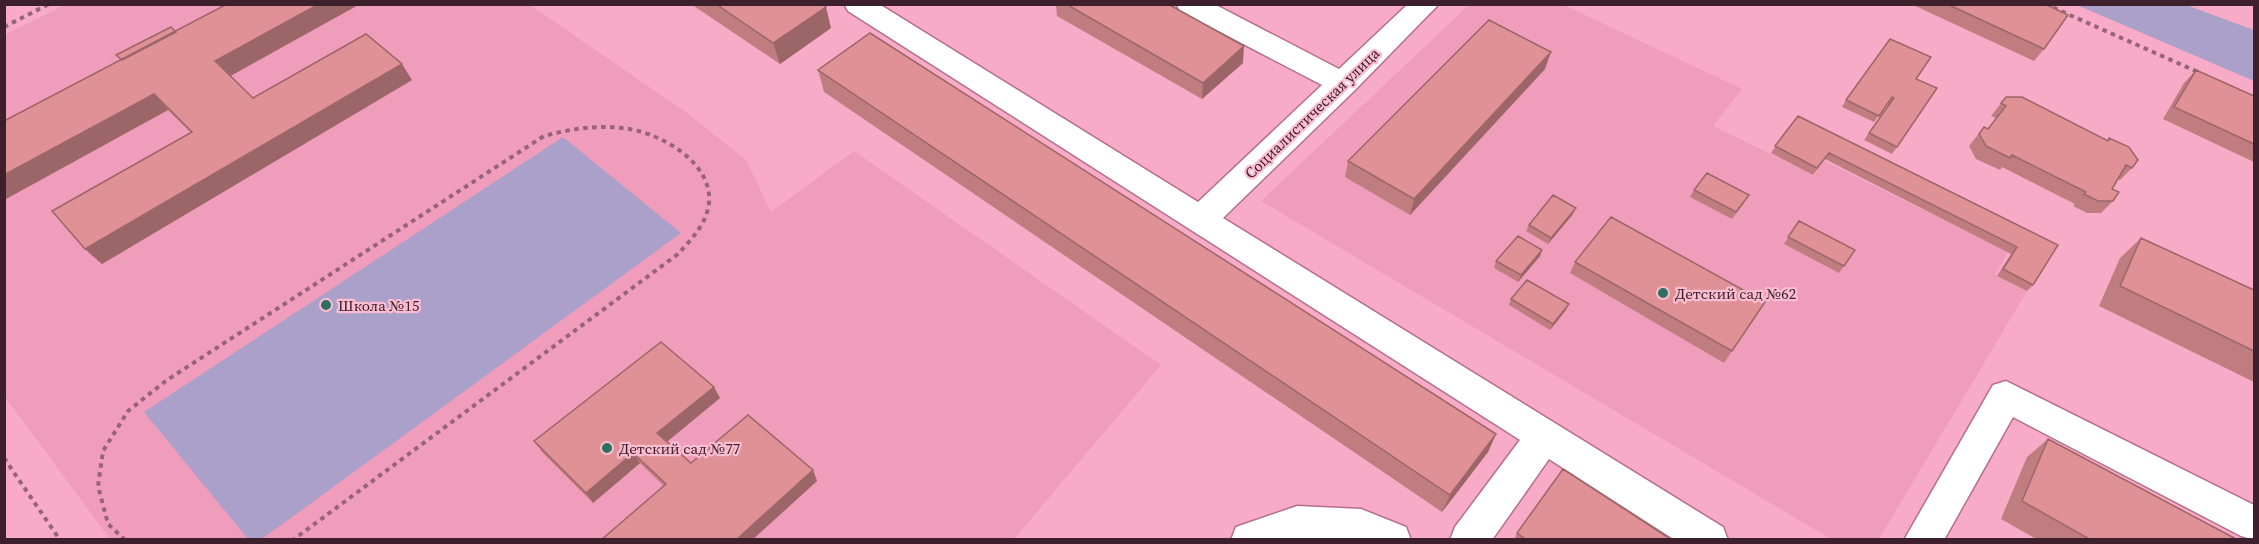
<svg xmlns="http://www.w3.org/2000/svg" width="2259" height="544" viewBox="0 0 2259 544" font-family="'Source Serif 4',serif">
<style>
.built{fill:#f09dbb}
.green{fill:#aaa0c9}
.lines{fill:none;stroke-linecap:round;stroke-linejoin:round}
.minor-casing{stroke:#b56e88;stroke-width:3}
.path{stroke:#976376;stroke-width:4;stroke-dasharray:4.5 4.5;stroke-linecap:butt}
.minor{fill:#fff;fill-rule:evenodd}
.wall{fill:#c07d80}
.shaded-wall{fill:#9c6668}
.building{fill:#df9195;stroke:#9c6668;stroke-width:1.5}
.poi-dot{fill:#2d7061;stroke:#fbbdd2;stroke-width:2}
.labels{text-anchor:middle;dominant-baseline:central;stroke-width:4.5;stroke-linejoin:round;paint-order:stroke}
.street-label{font-size:15px;fill:#3d202b;stroke:#fbbdd2}
.poi-label{font-size:15px;fill:#3d202b;stroke:#fbbdd2;text-anchor:start}
</style>
<rect width="100%" height="100%" fill="#f7abc6"/>
<!-- built -->
<path class="built" d="M65,5H530L687,113L746,160L771,212L854,151L1161,365L1014,539H110L5,397L4,35Z
M1469,5H1564L1742,89L1713,126L1814,175L1824,161L2008,252L1995,275L2027,291L1879,539H1831L1261,201Z"/>
<!-- green -->
<path class="green" d="M2077,5H2186L2254,30V81Z
M563,137L681,233L262,539H248L144,412Z"/>
<g class="lines">
<defs>
<path id="minor" d="M844,4H879L1198,202L1322,85L1180,11L1176,4H1214L1339,69L1408,4H1439L1354,91L1223,218L1723,527L1728,540H1675L1549,459L1492,540H1450L1455,527L1520,440L848,11Z
M2006,381L2254,505V540L2241,536L2013,417L1944,540H1904L1993,385Z
M1297,506L1361,509L1406,527L1411,540H1231L1236,527Z"/>
</defs>
<!-- minor casing -->
<use href="#minor" class="minor-casing"/>
<!-- path -->
<path class="path" d="M2045,4L2198,72
M4,27L49,4
M4,458L60,540
M125,540L108,524L98,486L103,451L128,411L167,380L544,136C570,129 595,125 622,128C657,131 713,161 709,203C707,223 691,240 678,254L293,540"/>
<!-- minor -->
<use href="#minor" class="minor"/>
</g>
<!-- wall -->
<path class="wall" d="M227,4H360L231,76L253,98L412,80L102,264L85,249L191,133L168,110L4,200L176,32Z
M691,4H822L831,28L780,64Z
M1056,4H1168L1243,63L1202,99L1057,16Z
M1911,4H2045L2044,49L2034,61Z
M1545,69L1410,215L1345,177L1348,161Z
M818,70L1496,434L1488,452L1442,512L824,92Z
M2196,70L2254,96V162L2163,119L2184,83Z
M1916,79L1937,88L1892,154L1864,140L1889,105L1887,104L1874,122L1842,107L1846,100Z
M2006,97L2108,140L2109,138L2132,168L2120,180L2118,179L2112,189L2113,201L2101,213H2087L2073,206L2075,204L2002,167L2000,170L1976,159L1969,146L1984,127L1988,129L1996,118L1991,116Z
M1798,116L2058,245L2033,285L2027,291L1997,276L2011,254L1825,159L1813,175L1771,153Z
M1694,190L1745,202L1732,219L1690,197Z
M1573,214L1548,244L1526,231L1529,225Z
M1799,221L1855,250L1839,273L1784,244Z
M2141,238L2254,290V382L2099,306L2120,258Z
M1542,250L1540,256L1518,282L1494,268L1496,261Z
M1575,262L1765,302L1724,363L1570,273Z
M1511,299L1566,310L1550,330L1509,305Z
M720,398L667,442L691,463L813,470L817,481L752,540H601L664,486L640,463L593,503L542,452L534,441Z
M2048,439L2238,540H2038L2001,519L2027,457Z
M1517,533L1672,540H1514Z"/>
<!-- shaded-wall -->
<path class="shaded-wall" d="M319,4H360L228,77L215,61Z
M826,7L831,28L780,64L773,43Z
M1244,46L1243,63L1202,99L1203,83Z
M1551,52L1545,69L1410,215L1414,199Z
M402,64L412,80L102,264L85,249Z
M154,94L168,110L4,200V175Z
M1576,208L1573,214L1548,244L1551,238Z
M1542,250L1540,256L1518,282L1521,275Z
M1569,304L1566,310L1550,330L1553,324Z
M714,387L720,398L664,444L657,433Z
M1496,434L1488,452L1442,512L1450,495Z
M633,453L640,463L593,503L586,493Z
M813,470L817,481L752,540H736Z"/>
<!-- building -->
<path class="building" d="M227,4H319L215,61L253,98L366,34L402,64L85,249L52,211L192,132L154,94L4,175V121Z
M716,4H822L826,7L773,43Z
M1066,4H1168L1244,46L1203,83Z
M1947,4H2045L2068,15L2044,49Z
M1489,20L1551,52L1414,199L1348,161Z
M171,27L176,32L122,60L116,55Z
M870,33L1496,434L1450,495L818,70Z
M1890,39L1931,57L1916,79L1937,88L1897,147L1869,133L1894,98L1892,97L1879,116L1846,100Z
M2196,70L2254,96V144L2174,107Z
M2006,97H2022L2108,141L2109,138L2129,147L2138,160L2132,168L2126,165L2112,189L2119,192L2113,201H2098L2084,194L2086,192L2012,155L2010,158L1986,146L1979,134L1984,127L1988,129L2006,106L2001,103Z
M1798,116L2058,245L2033,285L2003,269L2017,247L1829,153L1817,168L1775,146Z
M1707,173L1749,195L1736,212L1694,190Z
M1553,195L1576,208L1551,238L1529,225Z
M1611,217L1765,302L1732,351L1575,262Z
M1799,221L1855,250L1844,266L1788,237Z
M1518,236L1542,250L1521,275L1496,261Z
M2141,238L2254,290V351L2120,286Z
M1527,280L1569,304L1553,324L1511,299Z
M661,342L714,387L657,433L691,463L748,415L813,470L736,540H601L666,484L633,453L586,493L534,441Z
M2048,439L2238,540H2091L2022,501Z
M1563,469L1672,540H1527L1517,533Z"/>
<!-- markers -->
<g class="poi-dot">
<circle cx="1663" cy="293" r="6"/>
<circle cx="326" cy="305" r="6"/>
<circle cx="607" cy="448" r="6"/>
</g>
<g class="labels">
<!-- street labels -->
<g class="street-label">
<text transform="translate(1312 113) rotate(-44)">Социалистическая улица</text>
</g>
<!-- poi labels -->
<g class="poi-label">
<text x="1675" y="293">Детский сад №62</text>
<text x="338" y="305">Школа №15</text>
<text x="619" y="448">Детский сад №77</text>
</g>
</g>
<!-- border -->
<rect width="2259" height="544" fill="none" stroke="#3d202b" stroke-width="12"/>
</svg>
